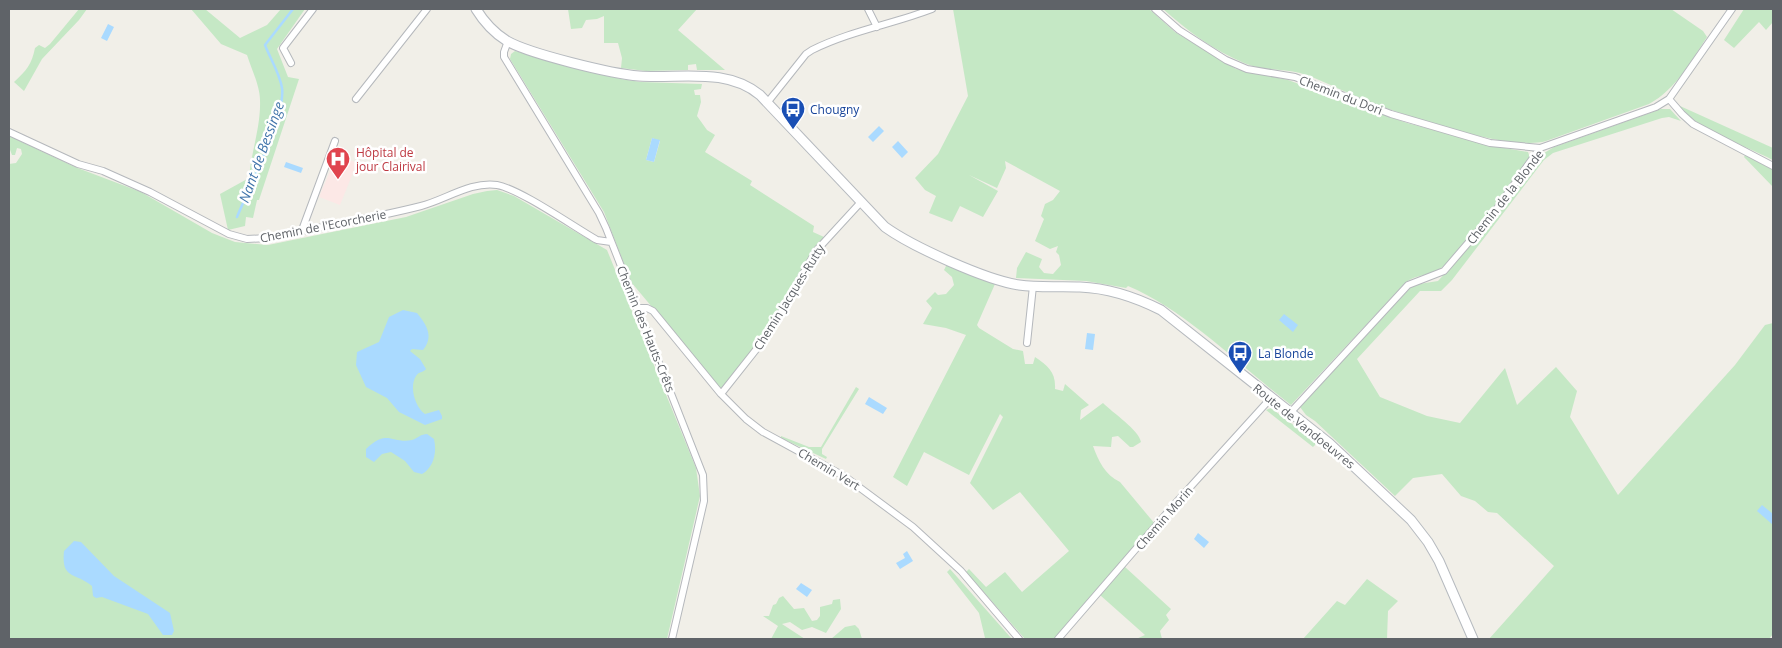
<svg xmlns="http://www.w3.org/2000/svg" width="1782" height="648" viewBox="0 0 1782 648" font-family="'Open Sans',sans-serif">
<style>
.medical{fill:#fce8e6}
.green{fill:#c5e8c5;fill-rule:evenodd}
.water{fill:#aadaff}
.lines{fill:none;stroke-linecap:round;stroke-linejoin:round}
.stream{stroke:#aadaff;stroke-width:2.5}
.street-casing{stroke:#b5b8bc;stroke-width:8}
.secondary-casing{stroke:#b6babf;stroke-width:11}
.street{stroke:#fff;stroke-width:6}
.secondary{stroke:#fff;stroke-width:9}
.labels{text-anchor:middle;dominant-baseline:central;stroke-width:5;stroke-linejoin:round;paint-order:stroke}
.street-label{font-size:12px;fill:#5f6368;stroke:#fff}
.transit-label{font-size:12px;fill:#164399;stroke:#fff;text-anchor:start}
.health-label{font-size:12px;fill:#be3a42;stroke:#fff;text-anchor:start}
.water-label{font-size:14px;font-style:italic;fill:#4174aa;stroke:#fff}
</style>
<rect width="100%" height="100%" fill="#f1efe8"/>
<!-- medical -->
<path class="medical" d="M337,155L357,163L340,205L319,197Z"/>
<!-- green -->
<path class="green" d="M79,9H87L79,20L42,59L24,91L14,82C26,71 32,64 35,48L39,45L45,48L50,44Z
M191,9H205L240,38L267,25L281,9H305L277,49L288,77L299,79L259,200H257L253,218L246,217L245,226L228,230L220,194L249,178C251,152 261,127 260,100C260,86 251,68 247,55L221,44Z
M568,9H697L678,30L725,70H697L696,64L688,65V70L646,71L621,68L622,58L618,43H604V16L597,19L586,20L582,28L571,29Z
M953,9H1149L1175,32L1236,69L1288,80L1407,123L1499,147L1528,152L1530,158C1510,187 1468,249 1441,268C1430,276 1417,274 1406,282L1291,405C1240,366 1187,311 1128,286L1126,288L1086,281L1016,278L1017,268L1026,252L1042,259L1039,267L1044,273L1053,274L1061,265L1059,255L1056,252L1058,246L1050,249L1035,241L1044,219L1041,216L1045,204L1053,200L1060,191L1005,161L1006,168L997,188L969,175L998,191L983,217L960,206L952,222L929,213L936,196L925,190L915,178L938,154L968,96Z
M1163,9H1671L1703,31L1707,37C1690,63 1676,89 1649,104L1546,141C1507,152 1400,114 1360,98C1340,90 1320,79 1300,73C1282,68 1262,71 1244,63C1215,51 1186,30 1163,9Z
M1744,9H1773V22L1766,30L1759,22L1734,48L1724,40Z
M515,51L621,79L641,82L702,84L701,89L694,90L695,95H700L701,102L697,116L707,130L715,135L705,152L752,181L750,185L814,226L813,232L824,237L804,264L784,304L759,343L723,387L720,388L631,282L604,212L510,59L511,54ZM652,138L660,141L654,162L646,160Z
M1680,106L1773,148V160C1752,149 1689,125 1680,106Z
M1661,109H1670L1681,121L1669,117L1662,118L1553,153L1544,160L1452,280L1441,291H1420L1357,359L1380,397L1427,416L1460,423L1505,368L1517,405L1556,367L1577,391L1570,417L1618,495L1735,365L1765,325L1773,323V634L1769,639H1489L1554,566L1497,513L1488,512L1475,501L1461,496L1442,474L1413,478L1395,496L1315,421L1306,415L1300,407L1413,285L1438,281L1492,222L1541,155L1554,147Z
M9,136L75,167L141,192L212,233L235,242L268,245L406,217L473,194L487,191L497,190L514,196L607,250L696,468L700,496L667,639H9V164L16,163L22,154L21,149L17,148L15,155H12L9,147Z
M1745,155L1773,170V187L1744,157Z
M947,264L995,284L977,325L979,328L1013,349L1023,351L1025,364H1033L1035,357C1048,366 1056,372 1055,389L1063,391L1065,384L1089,405L1081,410L1080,420L1103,403C1113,413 1139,430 1141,442L1133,447H1130L1118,436L1112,437L1111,447L1093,446C1098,460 1105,475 1120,482L1155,524L1054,639H1025L966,572L969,569L986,587L1005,572L1022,592L1069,551L1020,492L993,510L970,483L1003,417L1000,414L969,475L924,452L907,486L893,477L966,335L946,328L923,324L932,308L926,301L935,292L938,295L946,294L954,285L952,277L944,270Z
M856,387L859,389L822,449V454L827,457L826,459L781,438V436L809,447H821Z
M1271,408L1317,443L1313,447L1266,410Z
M1125,567L1171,609L1166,615L1169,620L1160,631L1162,639H1136L1145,635L1100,595Z
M950,569L1012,639L985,638L979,613L947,572Z
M1367,579L1398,601L1388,611L1387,639H1303L1337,601L1345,605Z
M783,596L794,609L804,608L812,621L817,620L820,616V607L832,604L833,600L840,599L841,609L826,633L812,627L802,630L790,622L782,624L805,639H771L778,626L763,616H769L773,605L776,604L779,598Z
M855,625L859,629L862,639H831L845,627Z"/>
<!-- water -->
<path class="water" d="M108,24L114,27L107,41L101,38Z
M879,126L884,131L873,142L868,137Z
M652,138L660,140L654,162L646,160Z
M898,141L908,152L902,158L892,147Z
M286,162L303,168L301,173L284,167Z
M403,310L417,313C427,325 434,337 423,350L412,349L410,351L420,359L426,369C423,373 419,371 416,376C409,387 415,407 425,414L439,410L442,416V419L425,425L399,412L387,398L366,387L356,365L357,352L379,342L389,317Z
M1284,314L1298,325L1293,332L1279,320Z
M1087,333L1095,334L1093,350L1085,349Z
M869,397L887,408L883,414L865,404Z
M427,434L434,439C437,452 434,467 422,474L414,472L405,461L391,452L382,454L374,462L366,457V449C387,428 392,444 412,440C418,438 421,434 427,434Z
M1762,505L1773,514V525L1757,511Z
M1198,533L1209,542L1204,548L1194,539Z
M74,541L81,542L114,576L170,613L174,631L172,635H163L148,614L102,597L96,598L93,596L92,586C75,572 61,580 64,551Z
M907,551L913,561L900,569L896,563L905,558L903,554Z
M801,583L812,590L807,597L796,589Z"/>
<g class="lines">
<!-- stream -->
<path class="stream" d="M237,217C248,190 286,114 282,88C280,74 270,58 265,45L293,9"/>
<defs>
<path id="street" d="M868,9L877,27
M1155,9L1179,30L1226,60L1247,69L1295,77L1391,114L1490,143L1540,148
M508,41L504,52V57L599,213L606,228L703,475L704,501L672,639
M291,63L283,48L313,9
M356,99L427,9
M1669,99L1682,114L1693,124L1773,166
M767,103L806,54L812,50C850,31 893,24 932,9
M9,132L78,164L103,171L150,192L229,234L247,239L268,238C318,227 370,219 421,206C445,200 471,181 497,185C520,189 574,227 597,240L611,242
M302,230L335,141
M637,308H647L653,311L721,394L746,419L763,432L844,476L913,527L961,571L1019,639
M1027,343L1033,286
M721,394L770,332L816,251L861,202
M1290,413L1408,285L1444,271L1493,214L1540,148L1656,107L1669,99L1732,9
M1058,639L1173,506L1271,398"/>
<path id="secondary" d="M476,9C484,22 494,33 507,41C530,54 612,74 639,76C680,79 726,67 760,95L885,227C913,247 986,280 1019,285C1039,288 1060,286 1080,287C1109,288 1135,297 1161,310L1329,443L1411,520L1428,542L1439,561L1473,639"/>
</defs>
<!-- street casing -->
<use href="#street" class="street-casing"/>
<!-- secondary casing -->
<use href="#secondary" class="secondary-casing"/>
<!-- street -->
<use href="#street" class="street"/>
<!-- secondary -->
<use href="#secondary" class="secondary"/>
</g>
<!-- icons -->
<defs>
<symbol id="bus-pin" viewBox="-11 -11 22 30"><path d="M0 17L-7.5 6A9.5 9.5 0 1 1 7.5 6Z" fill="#1a4fb4" stroke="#fff"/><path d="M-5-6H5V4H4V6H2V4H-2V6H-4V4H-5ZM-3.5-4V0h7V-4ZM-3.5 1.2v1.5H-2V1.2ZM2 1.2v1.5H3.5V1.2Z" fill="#fff"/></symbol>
<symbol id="hospital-pin" viewBox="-11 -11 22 30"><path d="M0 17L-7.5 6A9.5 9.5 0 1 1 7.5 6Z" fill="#e0444e" stroke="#fff"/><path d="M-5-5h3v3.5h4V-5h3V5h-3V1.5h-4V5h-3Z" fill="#fff"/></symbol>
</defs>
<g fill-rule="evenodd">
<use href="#bus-pin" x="779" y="95" width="28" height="38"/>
<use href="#hospital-pin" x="324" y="145" width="28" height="38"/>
<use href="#bus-pin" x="1226" y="339" width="28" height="38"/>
</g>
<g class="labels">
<!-- street labels -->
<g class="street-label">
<text transform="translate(1341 95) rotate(21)">Chemin du Dori</text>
<text transform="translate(1505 197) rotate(-52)">Chemin de la Blonde</text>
<text transform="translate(323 226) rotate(-11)">Chemin de l'Ecorcherie</text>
<text transform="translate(789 297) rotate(-58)">Chemin Jacques-Rutty</text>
<text transform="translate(646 329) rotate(68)">Chemin des Hauts-Crêts</text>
<text transform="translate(1304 426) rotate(39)">Route de Vandoeuvres</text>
<text transform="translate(829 469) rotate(31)">Chemin Vert</text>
<text transform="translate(1164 518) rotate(-49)">Chemin Morin</text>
</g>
<!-- transit labels -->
<g class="transit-label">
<text x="810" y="109">Chougny</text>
<text x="1258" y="353">La Blonde</text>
</g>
<!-- health labels -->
<g class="health-label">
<text x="356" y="152">Hôpital de<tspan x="356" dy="14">jour Clairival</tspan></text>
</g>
<!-- water labels -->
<g class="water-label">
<text transform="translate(261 152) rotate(-70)">Nant de Bessinge</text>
</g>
</g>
<!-- border -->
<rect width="1782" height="648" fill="none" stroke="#5f6368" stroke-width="20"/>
</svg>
